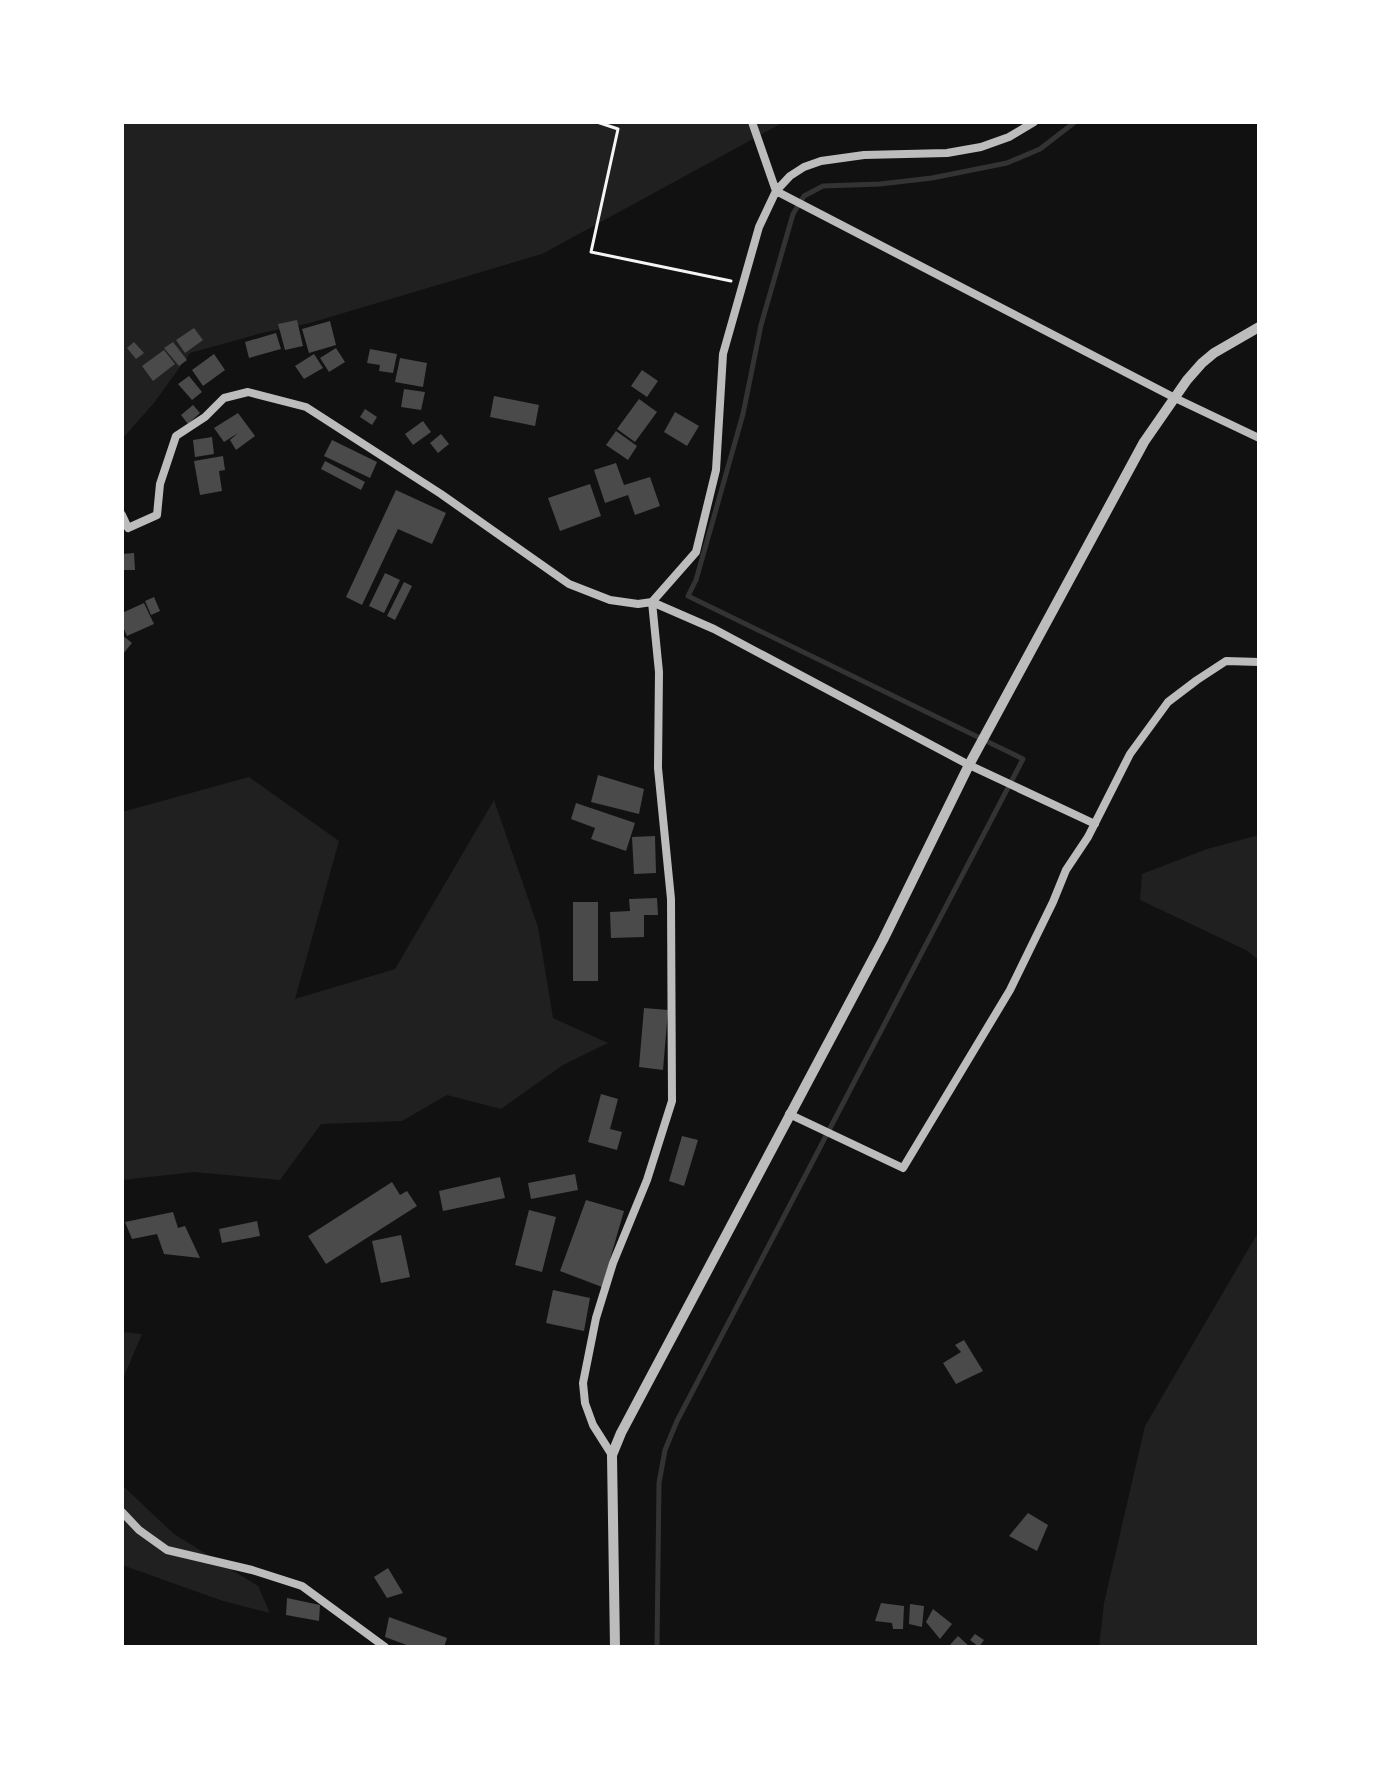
<svg xmlns="http://www.w3.org/2000/svg" width="1381" height="1769" viewBox="0 0 1381 1769" font-family="Arial,sans-serif">
<style>
.green{fill:#202020}
.lines{fill:none;stroke-linecap:round;stroke-linejoin:round}
.stream{stroke:#333;stroke-width:5}
.building{fill:#4a4a4a}
.path{stroke:#f5f5f5;stroke-width:3}
.minor{stroke:#bcbcbc;stroke-width:8}
.tertiary{stroke:#bcbcbc;stroke-width:10}
</style>
<rect width="100%" height="100%" fill="#111"/>
<!-- green -->
<path class="green" d="M122,122H784L542,254L310,323L262,333L190,353L154,403L122,439Z
M249,777L339,841L295,999L395,969L494,800L538,927L553,1018L608,1043L563,1065L501,1109L447,1095L402,1121L321,1124L280,1180L194,1172L122,1180V812Z
M1259,835V961L1248,951L1140,900L1142,874L1207,849Z
M1259,1231V1647H1099L1104,1603L1145,1426Z
M122,1332L142,1334L122,1381Z
M122,1485L174,1534L258,1586L270,1613L223,1601L122,1565Z"/>
<g class="lines">
<!-- stream -->
<path class="stream" d="M657,1647L659,1483L665,1450L677,1421L1023,759L688,596L696,580L743,414L761,325L793,214L804,196L823,186L880,184L932,178L1007,163L1040,149L1075,122"/>
</g>
<!-- building -->
<path class="building" d="M297,320L303,346L285,350L278,324Z
M330,321L336,345L309,353L302,329Z
M194,328L203,340L185,353L176,340Z
M276,333L281,349L249,358L245,342Z
M134,342L144,353L136,359L127,348Z
M173,342L187,360L179,366L164,348Z
M336,348L345,362L329,372L320,358Z
M370,349L397,354L393,373L379,371L380,365L367,363Z
M164,350L175,364L153,381L142,366Z
M214,354L225,370L203,386L192,370Z
M314,354L323,368L304,379L295,366Z
M400,358L427,363L423,387L395,382Z
M642,370L658,381L647,397L631,386Z
M189,376L202,392L192,400L178,384Z
M404,389L425,392L421,410L401,407Z
M494,396L539,405L535,426L490,417Z
M639,399L657,412L635,442L617,429Z
M193,405L200,413L188,424L181,415Z
M365,409L377,417L372,425L360,417Z
M675,412L699,426L687,446L664,432Z
M238,413L255,436L236,450L230,440L238,433L224,442L214,428Z
M423,421L431,432L413,445L405,434Z
M616,431L637,446L628,460L606,445Z
M441,434L449,444L438,453L430,443Z
M212,437L214,454L195,457L193,440Z
M332,440L377,462L370,478L324,456Z
M223,456L225,470L219,471L222,491L200,495L194,461Z
M325,461L365,482L361,490L321,469Z
M616,463L624,485L650,477L660,506L635,515L628,495L605,503L594,470Z
M590,484L601,516L560,531L548,498Z
M396,490L446,513L432,544L398,529L362,605L346,597Z
M134,553L135,570H122V554Z
M385,573L400,580L384,613L369,606Z
M404,582L412,586L395,620L387,616Z
M154,597L160,611L151,615L145,601Z
M144,603L154,624L127,636L122,625V613Z
M122,635L132,643L122,655Z
M598,775L644,789L639,814L591,802Z
M576,803L635,823L626,851L591,839L595,828L571,819Z
M655,836L656,873L634,874L632,837Z
M657,898L658,915H644V937L611,938L610,912L630,911L629,899Z
M573,902H598V981H573Z
M644,1008L668,1010L663,1070L639,1067Z
M601,1094L618,1099L610,1129L622,1132L617,1150L588,1142Z
M682,1136L698,1140L684,1186L669,1181Z
M575,1174L578,1190L531,1199L528,1183Z
M500,1177L505,1198L443,1211L439,1191Z
M392,1182L400,1195L407,1191L417,1206L326,1264L308,1236Z
M586,1200L624,1211L602,1287L560,1271Z
M529,1210L556,1217L542,1272L515,1265Z
M173,1212L178,1228L185,1226L200,1258L164,1254L157,1234L132,1239L125,1222Z
M257,1221L260,1236L222,1243L219,1229Z
M401,1235L410,1277L381,1283L372,1241Z
M553,1290L590,1298L584,1331L546,1323Z
M964,1340L983,1371L956,1384L943,1363L961,1352L955,1345Z
M1028,1513L1048,1525L1037,1551L1009,1536Z
M388,1568L403,1593L387,1598L374,1577Z
M287,1598L320,1605L319,1621L286,1615Z
M881,1603L904,1606L903,1629H893L892,1623L875,1621Z
M910,1604L924,1606L922,1627L909,1624Z
M933,1609L952,1624L940,1639L926,1622Z
M389,1617L447,1638L444,1647H412L385,1637Z
M975,1634L984,1640L979,1647L970,1640Z
M958,1636L970,1647H948Z"/>
<g class="lines">
<!-- path -->
<path class="path" d="M597,122L618,129L591,252L731,281"/>
<!-- minor -->
<path class="minor" d="M752,122L776,191L1175,398L1259,438
M122,515L128,528L157,515L160,484L176,436L205,417L224,398L248,392L306,407L441,494L569,584L610,600L638,604L652,602L714,629L969,765L1095,824
M789,1114L903,1168L1010,990L1053,902L1066,870L1088,837L1130,754L1168,702L1197,680L1226,661L1259,662
M612,1455L593,1425L585,1403L583,1383L596,1318L613,1263L647,1180L672,1101L671,899L658,768L659,672L652,602L696,552L716,470L723,354L759,227L776,191L790,176L804,167L821,161L864,155L947,153L981,147L1009,137L1034,122
M122,1512L139,1530L167,1550L252,1570L302,1586L385,1647"/>
<!-- tertiary -->
<path class="tertiary" d="M615,1647L612,1455L621,1433L883,940L969,765L1144,442L1187,380L1202,363L1214,353L1259,327"/>
</g>
<!-- border -->
<rect width="1381" height="1769" fill="none" stroke="#ffffff" stroke-width="248"/>
</svg>
